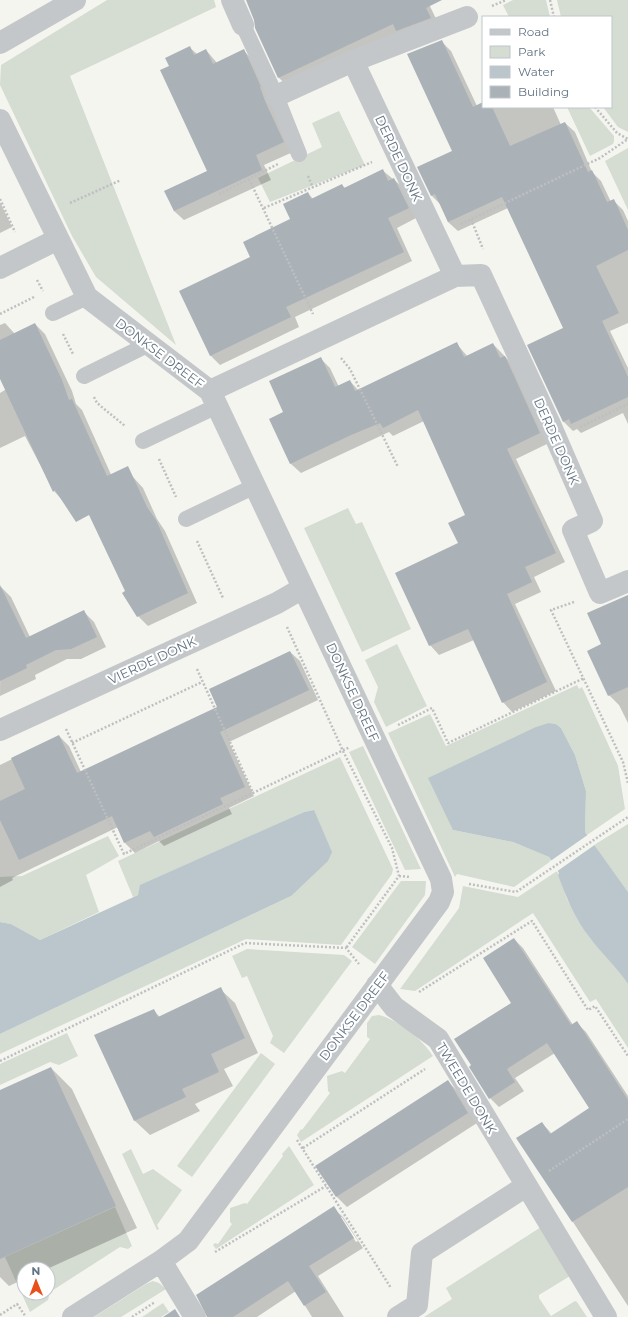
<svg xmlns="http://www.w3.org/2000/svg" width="628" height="1317" viewBox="0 0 628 1317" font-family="Montserrat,sans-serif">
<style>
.green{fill:#d5dcd1;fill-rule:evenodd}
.water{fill:#bac6cb}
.pier{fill:#f5f5f0}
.shadow{fill:#0003;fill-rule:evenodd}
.building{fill:#aab1b7}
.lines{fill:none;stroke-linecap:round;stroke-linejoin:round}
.path{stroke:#bdbfc1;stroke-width:2.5;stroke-dasharray:2 2;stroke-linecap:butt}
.lane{stroke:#c4c7ca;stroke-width:16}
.street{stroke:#c4c7ca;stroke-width:22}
.labels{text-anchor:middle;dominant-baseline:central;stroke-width:4;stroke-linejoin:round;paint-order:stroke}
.street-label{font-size:13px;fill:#627383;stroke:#fff}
</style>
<rect width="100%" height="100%" fill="#f5f5f0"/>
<!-- green -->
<path class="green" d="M107,0H214L216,7L70,76L176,345L96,277L72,236L0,85L1,65Z
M513,0H546L550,17H509L503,5Z
M557,0H628V132L618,127L603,107H611V17H561Z
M567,107H589L614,136V141L613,144L590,156Z
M339,111L365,165L270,202L258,178L322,147L312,123Z
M628,148V210L605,161Z
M348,508L356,524L362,522L411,629L362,652L304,528Z
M397,644L427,706L386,727L374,702L378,687L365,660Z
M577,685L579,689L582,687L614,757L618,766L625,809L587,835L585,832L586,791L575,755L561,728L556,724L549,723L453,830L513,842L549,857L551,861L514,887L457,874L455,877L388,733L430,714L446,746Z
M363,746L421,869L405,870L349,752Z
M340,757L393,869L392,874L341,945L246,939L0,1054V1034L291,896L314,810L304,812L141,885L138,895L133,897L118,861Z
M628,824V892L594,845Z
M108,836L119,856L86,875L99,912L40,940L11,924L0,922V877L22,876Z
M557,871L567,899L578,920L590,938L618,968L628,984V1048L596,999L590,1002L533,913L415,991L400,989L459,908L463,886L518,897Z
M401,881H426L425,895L375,964L352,947Z
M247,949L344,955L352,961L284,1053L270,1043L273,1036L247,976L242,978L232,956Z
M379,1015C400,1021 421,1038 433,1056L301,1142L297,1135L301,1129L302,1130L330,1093L328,1091L327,1076L342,1071L345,1073L370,1039L367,1037V1023L372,1016Z
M67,1033L78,1056L59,1065L50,1062L0,1085V1064Z
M261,1053L275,1064L192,1177L177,1166Z
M289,1146L314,1185L216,1249L213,1245L215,1243L218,1244L232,1224L230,1222V1208L245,1203L247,1204L283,1156L282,1154Z
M131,1149L143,1174L153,1169L182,1190L157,1225L159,1229L157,1230L122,1154Z
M115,1207L132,1246L128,1249L120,1247L50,1292L48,1300L30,1312L5,1257ZM24,1269H48V1293H24Z
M541,1227L570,1276L539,1295V1298L551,1316L575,1301L577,1302L587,1317H424L452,1299L446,1288Z
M153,1281L159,1283L166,1289L121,1317H94L146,1284Z
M163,1303L169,1312L161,1317H142Z"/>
<!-- water -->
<path class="water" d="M549,723L556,724L561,728L575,755L586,791L585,832L628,892V984C617,967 602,954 590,938C575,919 566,897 558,875L559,873L549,857L513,842L453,830L428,778L536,727Z
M314,810L332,852L328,861L291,896L0,1034V922L11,924L40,940L138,895L140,885L304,812Z"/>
<!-- pier -->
<path class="pier" d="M589,834L596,844L556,872L549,862Z"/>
<!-- shadow -->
<path class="shadow" d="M247,0H427L440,27L289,87L279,78L256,28L255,20Z
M441,41L451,51L477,106L483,103V107H553L561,125L565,123L575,132L592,172L601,181L611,202L613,200L623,210L628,221V323L610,331L628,368V424L623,413L581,433L577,429L573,431L564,422L528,346L564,329L508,208L458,231L448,222L440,204L432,196L418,167L453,151Z
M189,47L197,54L206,50L217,63L243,50L253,60L293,152L264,165L271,180L184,220L174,211L165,191L208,171L170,67Z
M382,170L404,188L418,217L397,228L412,261L295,317L299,327L220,365L210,355L252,258L291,220L308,193L313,199L342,185L345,188Z
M0,202L12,227L0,233Z
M5,323L15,334L35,324L45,334L72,391L76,404L82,410L118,490L133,477L143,488L157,519L165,531L197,603L148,626L138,616L89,512L63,501L54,491L25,436L0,448V393L8,388L0,376V325Z
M456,343L468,357L493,344L514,366L549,443L516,459L565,562L534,577L541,592L515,604L556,691L512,712L503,702L474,640L439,655L430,645L466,515L424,421L393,436L389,432L301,473L291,464L270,419L285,413L321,359L330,368L339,387L350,381L358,390Z
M1,587L11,597L30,637L84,612L94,622L106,647L81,659H67L35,675L36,679L0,696Z
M628,595V723L619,705L609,695L602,645Z
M290,652L300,661L318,700L229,742L254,796L229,808L232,814L164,846L159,841L135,853L125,843L118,827L12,878L13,880L0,887V765L59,736L69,746L81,772L219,707Z
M514,939L523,948L573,1025L577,1023L586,1032L628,1096V1306L518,1138L542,1123L552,1134L590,1109L555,1053L515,1078L524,1091L499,1107L490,1098L512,1004Z
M220,989L235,1003L258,1053L224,1069L233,1086L195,1104L200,1111L150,1135L135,1121L96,1036L153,1010L160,1017Z
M51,1068L72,1089L137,1228L47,1269H24V1279L9,1286L0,1277V1092Z
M448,1081L458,1092L477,1123L347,1207L337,1197L317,1166Z
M333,1208L343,1217L363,1248L318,1276L344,1317H312L296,1291L257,1317H208ZM340,1217H342L358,1241L356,1242Z"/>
<!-- building -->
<path class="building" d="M246,0H442L426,8L431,18L396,31L393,24L278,78L255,28L254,20Z
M442,40L473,107L483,102V107H492L510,146L565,122L588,172L592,170L607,202L614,199L628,230V250L596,266L619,313L602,321L628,377V397L571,424L569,419L563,422L527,345L563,328L502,197L448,222L435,194L431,196L417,167L452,151L407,54Z
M190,46L194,55L206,49L213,64L244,49L261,87H260L265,101L284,142L256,155L262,170L174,211L164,191L207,171L160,70L169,66L165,58Z
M383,169L388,181L394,178L409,208L388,218L404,252L286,307L291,317L210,356L179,291L250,257L243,242L290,219L283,204L308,192L311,199L342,184L344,188Z
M35,323L62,380L69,400L72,399L107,476L128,466L147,507L156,520L188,593L137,617L122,593L125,591L89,515L76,522L55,490L53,492L0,379V340Z
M457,342L464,357L493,343L500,358L505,356L540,433L507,449L556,553L525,567L532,582L507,594L547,682L502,703L468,629L429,646L395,573L458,543L448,523L465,515L418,410L383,428L380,423L351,435L290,464L269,419L283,412L269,381L321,357L335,387L350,380L355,391Z
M0,585L26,638L84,610L97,637L71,649L56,650L26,665L27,668L0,681Z
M628,595V687L608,696L587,651L601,644L587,613Z
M290,651L309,690L220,732L245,787L220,798L223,804L154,837L150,831L124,843L112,816L19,860L0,820V801L25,789L11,758L59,735L77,773L217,707L209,689Z
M514,938L571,1025L577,1021L628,1100V1187L572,1222L516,1138L542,1122L550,1134L589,1108L547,1043L507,1069L515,1082L489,1099L469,1067L471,1065L454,1039L511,1003L483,958Z
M221,987L245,1038L211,1054L219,1072L182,1089L186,1097L134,1121L94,1035L154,1009L158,1017Z
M51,1067L116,1206L0,1259V1090Z
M448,1080L468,1113L336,1197L315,1166Z
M334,1206L354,1238L309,1266L326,1292L304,1306L288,1281L233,1317H207L196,1295Z
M175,1309L180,1317H163Z"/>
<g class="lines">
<!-- path -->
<path class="path" d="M550,0L554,17
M492,6L506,0
M595,107L617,133L628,139
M308,176L313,188
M249,179L313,314
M219,194L278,164
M0,199L15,232
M70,203L121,180
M264,208L372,162
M471,219L483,249
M461,224L600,158L628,139
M37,280L43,291
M0,314L34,297
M63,334L73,354
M341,358L350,369L398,467
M94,397L97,403L125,426
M580,427L628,404
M159,459L176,497
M197,541L223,598
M574,602L551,610L623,762L628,783
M287,627L343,751L392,848L399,876L346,948
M197,669L253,793
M398,725L432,708L448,743L584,678
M66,729L124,854L350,747
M72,743L202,682
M399,876L411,877
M469,884L516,892L628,817
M419,992L532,921L588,1010L595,1006L628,1056
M0,1061L245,943L346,948L359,964
M297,1140L391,1288
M303,1148L425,1069
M549,1171L628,1119
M215,1252L326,1186
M0,1315L17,1304L26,1317
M132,1317L155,1302"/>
<!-- lane -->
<path class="lane" d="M243,25L276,96L299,154
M53,313L87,297
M84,376L149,344
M143,441L217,406
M186,519L255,486"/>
<!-- street -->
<path class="street" d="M232,0L243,25
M0,43L75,0
M353,61L455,276L481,275L549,422L592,521L573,530L600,593L628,581
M276,96L353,61L467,17
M0,120L87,297L210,391L441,879L443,892L439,902L188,1241L161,1261L73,1317
M0,268L58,239
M210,391L455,276
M0,730L277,603L303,588
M377,985L394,1007L438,1039L606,1317
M161,1261L195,1317
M398,1317L417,1305L422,1253L526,1186"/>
</g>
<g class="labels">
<!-- street labels -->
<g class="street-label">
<text transform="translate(399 158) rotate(65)">DERDE DONK</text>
<text transform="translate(160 353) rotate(37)">DONKSE DREEF</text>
<text transform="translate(557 441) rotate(66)">DERDE DONK</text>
<text transform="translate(152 660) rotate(-25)">VIERDE DONK</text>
<text transform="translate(353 692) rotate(65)">DONKSE DREEF</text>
<text transform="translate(354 1016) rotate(-53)">DONKSE DREEF</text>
<text transform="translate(467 1088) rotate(59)">TWEEDE DONK</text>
</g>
</g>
<!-- legend -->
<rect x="482" y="16" width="130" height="92" fill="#ffffff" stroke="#c0c7cd"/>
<rect x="490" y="29" width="20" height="6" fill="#c4c7ca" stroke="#c0c7cd"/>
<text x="518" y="36" font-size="12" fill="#627383">Road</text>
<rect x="490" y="46" width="20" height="12" fill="#d5dcd1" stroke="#c0c7cd"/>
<text x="518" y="56" font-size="12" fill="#627383">Park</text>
<rect x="490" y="66" width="20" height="12" fill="#bac6cb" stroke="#c0c7cd"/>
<text x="518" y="76" font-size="12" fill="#627383">Water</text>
<rect x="490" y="86" width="20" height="12" fill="#aab1b7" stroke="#c0c7cd"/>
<text x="518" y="96" font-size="12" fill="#627383">Building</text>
<!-- north arrow -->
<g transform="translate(36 1281) rotate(359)"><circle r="19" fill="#ffffff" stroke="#c0c7cd"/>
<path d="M0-3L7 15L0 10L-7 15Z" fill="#eb4f19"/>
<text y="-6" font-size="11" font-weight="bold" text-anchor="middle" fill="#627383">N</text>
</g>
</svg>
